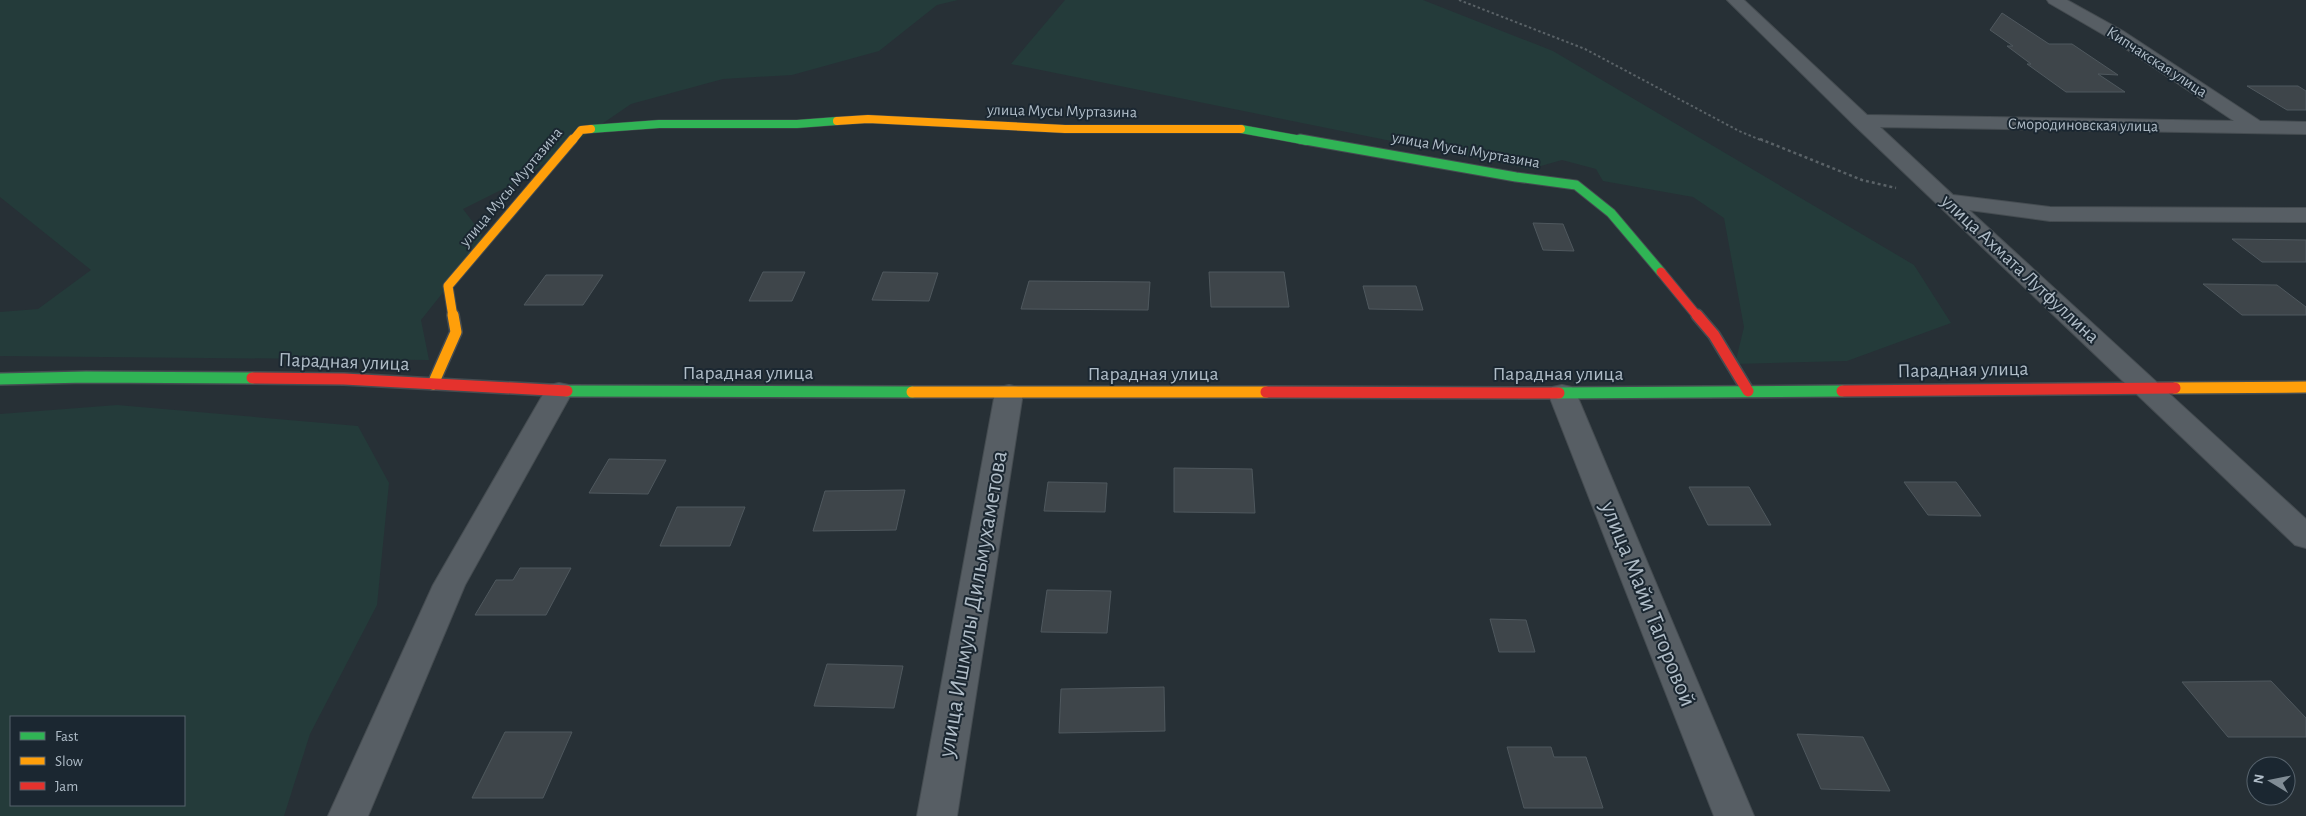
<svg xmlns="http://www.w3.org/2000/svg" width="2306" height="816" viewBox="0 0 2306 816" font-family="'Alegreya Sans',sans-serif">
<style>
.green{fill:#243b3a;fill-rule:evenodd}
.building{fill:#3e454a;stroke:#4f585e}
.lines{fill:none;stroke-linecap:round;stroke-linejoin:round}
.street-casing{stroke:#454c51;stroke-width:2}
.fast-far2-casing{stroke:#454c51;stroke-width:9}
.fast-far1-casing{stroke:#454c51;stroke-width:11}
.fast-casing{stroke:#454c51;stroke-width:14}
.slow-far2-casing{stroke:#454c51;stroke-width:9}
.slow-far1-casing{stroke:#454c51;stroke-width:11}
.slow-casing{stroke:#454c51;stroke-width:14}
.jam-far1-casing{stroke:#454c51;stroke-width:11}
.jam-casing{stroke:#454c51;stroke-width:14}
.path-far1{stroke:#5a6267;stroke-width:2;stroke-dasharray:2.5 2.5;stroke-linecap:butt}
.path{stroke:#5a6267;stroke-width:2.5;stroke-dasharray:3 3;stroke-linecap:butt}
.street{fill:#575e64;fill-rule:evenodd}
.fast-far2{stroke:#30b455;stroke-width:8}
.fast-far1{stroke:#30b455;stroke-width:9}
.fast{stroke:#30b455;stroke-width:11}
.slow-far2{stroke:#ff9f0a;stroke-width:8}
.slow-far1{stroke:#ff9f0a;stroke-width:9}
.slow{stroke:#ff9f0a;stroke-width:11}
.jam-far1{stroke:#e5322d;stroke-width:9}
.jam{stroke:#e5322d;stroke-width:11}
.labels{text-anchor:middle;dominant-baseline:central;stroke-width:4;stroke-linejoin:round;paint-order:stroke}
.far-street-label{font-size:16px;fill:#b0bdc8;stroke:#1b2731}
.street-label{font-size:20px;fill:#b0bdc8;stroke:#1b2731}
.near-street-label{font-size:24px;fill:#b0bdc8;stroke:#1b2731}
</style>
<rect width="100%" height="100%" fill="#273036"/>
<!-- green -->
<path class="green" d="M0,0H958L937,5L879,51L792,75L723,79L631,104L519,181L463,209L482,234L476,251L421,320L429,360L0,356V312L38,309L91,270L0,197Z
M1065,0H1423L1553,51L1914,265L1951,323L1847,361L1735,364L1744,327L1724,218L1693,197L1603,181L1596,169L1562,160L1530,169L1011,64Z
M117,405L358,426L389,483L377,605L310,734L284,816H0V414ZM184,717V805H11V717Z"/>
<!-- building -->
<path class="building" d="M2002,13L2049,44H2072L2118,75L2098,74L2125,92H2066L2027,64H2031L2007,46H2013L1990,30Z
M2247,86H2298L2306,91V110H2287Z
M1533,223L1563,224L1574,251L1543,250Z
M2232,239L2306,240V262H2262Z
M763,272H805L792,301H749Z
M883,272L938,273L929,301L872,300Z
M1209,272H1284L1289,307H1211Z
M546,275H603L583,305H524Z
M1029,281L1150,282L1148,310L1021,309Z
M2203,284L2277,285L2306,307V315H2242Z
M1363,286H1416L1423,310L1369,309Z
M609,459L666,460L648,494L589,493Z
M1174,468L1252,469L1255,513L1174,512Z
M1048,482L1107,483L1105,512L1044,511Z
M1904,482H1956L1981,516L1928,515Z
M1689,487H1749L1771,525H1708Z
M905,490L896,530L813,531L825,491Z
M677,507H745L730,546H660Z
M520,568H571L546,615H475L496,580H513Z
M1047,590L1111,591L1107,633L1041,632Z
M1490,619L1526,620L1535,652H1499Z
M827,664L903,666L894,708L814,706Z
M2271,681L2306,718V737H2228L2182,682Z
M1164,687L1165,731L1059,733L1061,689Z
M505,732H572L543,798H472Z
M1797,734L1863,737L1890,791L1821,789Z
M1507,747H1551L1554,757H1586L1603,808H1524Z"/>
<g class="lines">
<defs>
<path id="street" d="M1727,0H1744L1867,115L2234,121L2111,39L2049,3L2047,0H2067L2123,31L2260,121L2306,122V134L1880,127L1953,195L2050,207L2306,208V222L2050,221L1969,210L2306,519V548L2295,545L1854,125Z
M559,383L569,385L573,391L465,585L368,816H328L433,585L545,391L549,385Z
M1009,385L1019,387L1023,393L957,816H917L995,393L999,387Z
M1562,385L1572,387L1576,393L1754,816H1714L1548,393L1552,387Z"/>
<path id="fast-far2" d="M591,129L659,124H797L837,121
M1241,129L1307,141"/>
<path id="fast-far1" d="M1300,139L1516,177L1576,185L1611,213L1661,272"/>
<path id="fast" d="M0,379L86,377L252,378
M567,391L912,392
M1559,393L1842,391"/>
<path id="slow-far2" d="M837,121L868,119L1065,129H1241
M572,141L581,130L591,129"/>
<path id="slow-far1" d="M453,317L448,286L573,139"/>
<path id="slow" d="M433,384L456,332L453,315
M2175,388L2306,387
M912,392H1266"/>
<path id="jam-far1" d="M1661,272L1698,317"/>
<path id="jam" d="M1697,315L1714,335L1748,391
M252,378L344,379L567,391
M1842,391L2175,388
M1266,392L1559,393"/>
</defs>
<!-- street casing -->
<use href="#street" class="street-casing"/>
<!-- fast-far2 casing -->
<use href="#fast-far2" class="fast-far2-casing"/>
<!-- fast-far1 casing -->
<use href="#fast-far1" class="fast-far1-casing"/>
<!-- fast casing -->
<use href="#fast" class="fast-casing"/>
<!-- slow-far2 casing -->
<use href="#slow-far2" class="slow-far2-casing"/>
<!-- slow-far1 casing -->
<use href="#slow-far1" class="slow-far1-casing"/>
<!-- slow casing -->
<use href="#slow" class="slow-casing"/>
<!-- jam-far1 casing -->
<use href="#jam-far1" class="jam-far1-casing"/>
<!-- jam casing -->
<use href="#jam" class="jam-casing"/>
<!-- path-far1 -->
<path class="path-far1" d="M1459,0L1585,49L1739,131L1763,141"/>
<!-- path -->
<path class="path" d="M1760,139L1862,180L1896,188"/>
<!-- street -->
<use href="#street" class="street"/>
<!-- fast-far2 -->
<use href="#fast-far2" class="fast-far2"/>
<!-- fast-far1 -->
<use href="#fast-far1" class="fast-far1"/>
<!-- fast -->
<use href="#fast" class="fast"/>
<!-- slow-far2 -->
<use href="#slow-far2" class="slow-far2"/>
<!-- slow-far1 -->
<use href="#slow-far1" class="slow-far1"/>
<!-- slow -->
<use href="#slow" class="slow"/>
<!-- jam-far1 -->
<use href="#jam-far1" class="jam-far1"/>
<!-- jam -->
<use href="#jam" class="jam"/>
</g>
<g class="labels">
<!-- far-street labels -->
<g class="far-street-label">
<text transform="translate(2157 62) rotate(33)">Кипчакская улица</text>
<text transform="translate(1062 111) rotate(1)">улица Мусы Муртазина</text>
<text transform="translate(2083 125) rotate(1)">Смородиновская улица</text>
<text transform="translate(1466 150) rotate(10)">улица Мусы Муртазина</text>
<text transform="translate(511 187) rotate(-50)">улица Мусы Муртазина</text>
</g>
<!-- street labels -->
<g class="street-label">
<text transform="translate(2020 269) rotate(43)">улица Ахмата Лутфуллина</text>
<text transform="translate(344 362) rotate(2)">Парадная улица</text>
<text transform="translate(1963 370) rotate(-1)">Парадная улица</text>
<text x="748" y="373">Парадная улица</text>
<text x="1153" y="374">Парадная улица</text>
<text x="1558" y="374">Парадная улица</text>
</g>
<!-- near-street labels -->
<g class="near-street-label">
<text transform="translate(973 604) rotate(-80)">улица Ишмулы Дильмухаметова</text>
<text transform="translate(1648 604) rotate(68)">улица Майи Тагоровой</text>
</g>
</g>
<!-- legend -->
<rect x="10" y="716" width="175" height="90" fill="#1b2731" stroke="#57636d"/>
<rect x="20" y="732" width="25" height="8" fill="#30b455" stroke="#57636d"/>
<text x="55" y="741" font-size="15" fill="#b0bdc8">Fast</text>
<rect x="20" y="757" width="25" height="8" fill="#ff9f0a" stroke="#57636d"/>
<text x="55" y="766" font-size="15" fill="#b0bdc8">Slow</text>
<rect x="20" y="782" width="25" height="8" fill="#e5322d" stroke="#57636d"/>
<text x="55" y="791" font-size="15" fill="#b0bdc8">Jam</text>
<!-- north arrow -->
<g transform="translate(2271 781) rotate(280)"><circle r="24" fill="#1b2731" stroke="#57636d"/>
<path d="M0-4L9 19L0 12L-9 19Z" fill="#808c95"/>
<text y="-8" font-size="14" font-weight="bold" text-anchor="middle" fill="#b0bdc8">N</text>
</g>
</svg>
